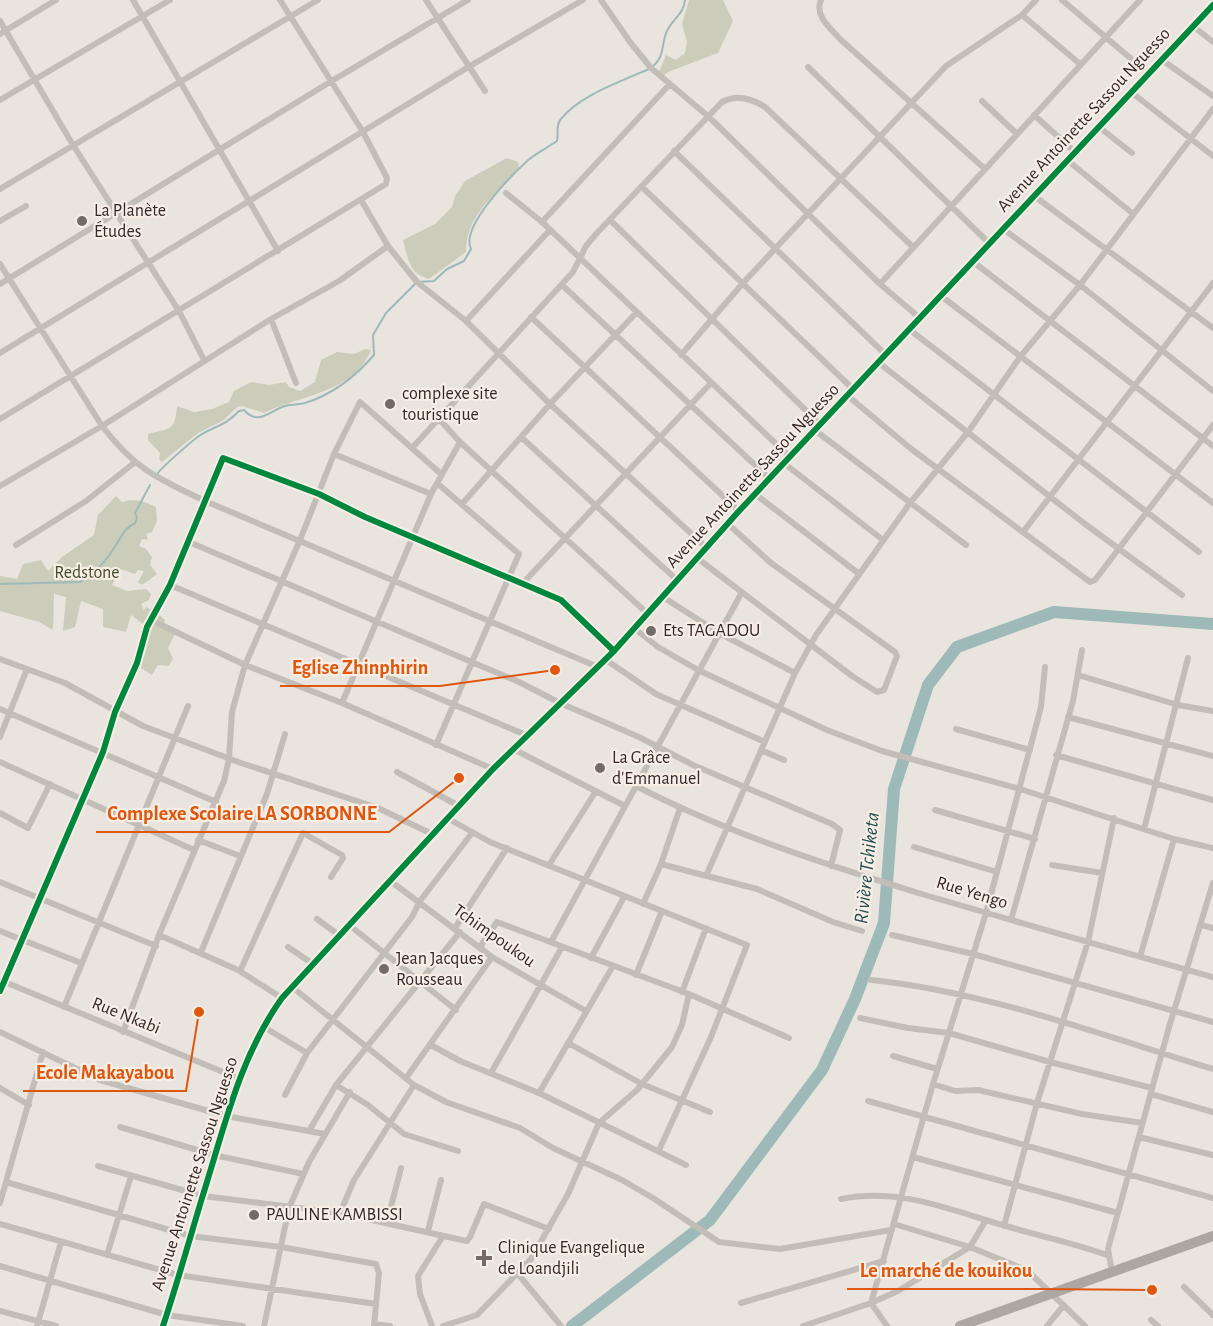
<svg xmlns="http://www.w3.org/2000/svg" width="1213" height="1326" viewBox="0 0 1213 1326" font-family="'Alegreya Sans',sans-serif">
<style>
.green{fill:#cbcdba}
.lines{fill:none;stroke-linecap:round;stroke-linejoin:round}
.stream{stroke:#9db9b8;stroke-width:2}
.river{stroke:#9db9b8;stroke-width:12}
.minor{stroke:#c3bdb8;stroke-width:6}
.tertiary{stroke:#c3bdb8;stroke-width:8}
.trunk{stroke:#ada7a2;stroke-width:10}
.cycleway-casing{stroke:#f7eee6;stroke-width:10}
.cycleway{stroke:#00873e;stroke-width:6}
.poi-dot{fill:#726b67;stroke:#f7eee6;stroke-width:2}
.labels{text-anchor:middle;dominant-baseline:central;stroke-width:4.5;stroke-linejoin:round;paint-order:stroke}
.street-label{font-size:18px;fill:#322a27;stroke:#f7eee6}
.poi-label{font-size:18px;fill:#322a27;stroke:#f7eee6;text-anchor:start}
.park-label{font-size:18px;fill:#434e2e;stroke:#f7eee6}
.water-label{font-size:20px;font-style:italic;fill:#214d4f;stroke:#f7eee6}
.leader{fill:none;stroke:#df570d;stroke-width:2}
.callout-dot{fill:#df570d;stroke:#f7eee6;stroke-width:2}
.callout-label{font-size:20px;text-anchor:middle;font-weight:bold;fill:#df570d;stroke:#f7eee6;stroke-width:4.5;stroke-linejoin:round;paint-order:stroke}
</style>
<rect width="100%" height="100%" fill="#eae4de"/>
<!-- green -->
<path class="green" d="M689,0H723L733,21L718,53L668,72L663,76L659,72L666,55L676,60L685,53L687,42L682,24Z
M507,158L518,162L519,167C496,197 467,211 466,252L429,279C409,274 408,258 403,240L435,224L452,207L455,196L465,181Z
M365,349L371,350C354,393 300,395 264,413L242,406L237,407L224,420L198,433L162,462L159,459L160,453L148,440V434C171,428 175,431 177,406L194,412L212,409L229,402L234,391L251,382L269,385L286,382L289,387L300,391L315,382L321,360L337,352L354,354Z
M116,496L122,502C135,498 144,501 156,507L157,521L152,532L146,534L148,540L142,539L139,546L146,549L152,557L150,565L157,574L142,585L138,582L144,571L138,570L135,574L121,569L112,585L127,591L146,589L151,594L149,600L141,604L144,610L146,607L151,609L160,592L165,593L156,612L165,620L164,625L175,634L168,648L173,659L169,666L158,665L152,675L141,668L147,627L131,615L126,632L103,627V609L81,601L75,627L63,631L66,597L54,594L53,630L39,622L0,611V576L17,579L23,564L41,560L48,571L62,557L94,535L98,515Z"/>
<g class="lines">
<!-- stream -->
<path class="stream" d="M158,473C161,468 193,440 199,436C215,425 223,428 239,411L244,410C257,425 268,413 282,407C288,404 298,405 305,403C334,394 355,377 374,355L373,335L386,313L417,282L434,281L447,269L464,261L471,249C460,227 510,177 526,162C534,154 547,148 557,141C559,133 555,126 561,119C579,95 625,80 651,68C667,55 660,43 668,29C674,18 684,13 685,0
M0,584L80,582C93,574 106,562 114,548C122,537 123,529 135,523L137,518L135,513L150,485
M1209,624L1213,629"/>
<!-- river -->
<path class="river" d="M572,1326L710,1220L822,1070L855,999L884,923L894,789L928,685L957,647L1054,612L1213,624"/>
<!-- minor -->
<path class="minor" d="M133,0L278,251
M426,0L485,91
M601,0L630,42L651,68L709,117L880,284L921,319
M821,0C814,15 830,28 840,39L985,169
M1062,0L1149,74
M1022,15L1080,64
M0,21L73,145L179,311L204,360
M1193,26L1213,42
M0,34L56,0
M1162,60L1213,96
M808,67L989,243
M1131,92L1213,156
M0,100L170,0
M982,101L1017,134
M1034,115L1075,152
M1099,127L1132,153
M674,151L886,355
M1067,160L1132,213
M642,187L854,390
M0,189L318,0
M506,193L542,222L791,458
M1034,196L1213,328
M361,200L388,246L417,282L466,321L550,404L707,548
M610,220L821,425
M0,221L26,206
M542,222L669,85
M1003,229L1080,285L1213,391
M972,261L1213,446
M0,264L102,426C136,470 157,478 205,501L598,667
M0,284L330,82L468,0
M880,284L1140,0
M562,285L770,479
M941,296L1213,503
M531,317L739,511
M271,319L296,383
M466,321L550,230
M910,330L1199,552
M0,353L470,66L583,0
M681,355L743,283L946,66L1022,15L1036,0
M879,363L1085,524L1182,595
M848,396L910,448L1090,582L1095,580L1213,425
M0,419L386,184L387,178L363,132L280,0
M439,419L460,442L648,614
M816,431L966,545
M521,437L677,580
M412,448L573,272L586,246L596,234L722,102C737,94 751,98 765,107L913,247
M334,454L431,494
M785,464L883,540
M0,486L102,426L271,319L339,281L388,246
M755,494L858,573
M462,504L550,404L636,313
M1023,532L1213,283
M189,542L519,682L560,703L639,737L693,765L832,824L840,830L831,866
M16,545L86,501L134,463
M697,558L852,676L877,692L884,690L897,656L895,652L771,563L728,524
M523,583L711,383
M170,585L526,735
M663,597L719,633L795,673
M151,620L245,665L342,703L493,769
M635,629L658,647L698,670L827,730L882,751L1020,789L1174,839L1213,848
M0,659L65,683L143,726L241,763L378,808L432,834
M606,660L656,694L765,742
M1078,675L1178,705L1213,711
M342,703L431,494L460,442
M0,709L216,802
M1068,717L1213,756
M956,729L1030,750
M0,737L27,669
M436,745L519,554L437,483
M513,749L625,806
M761,750L784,760
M1056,755L1213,800
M0,762L194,850
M397,772L459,806
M636,786C727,833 827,865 925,895C1021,923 1117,951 1213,977
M935,810L1035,839
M0,813L28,828L50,784
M447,818L490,842L747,945L711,1037L659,1150
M1144,829L1188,658
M198,840L240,856
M914,847L997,872
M661,864L757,889L833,922L862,931
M549,865L596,791
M1052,865L1102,873
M706,876L795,673L816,635L910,503L968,432L1020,357L1080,285L1213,109
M389,880L492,957L586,1011
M0,882L156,946
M643,904L661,864L680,808
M317,919L340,936
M1011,920L1073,701L1082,650
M349,925L456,1010
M1201,925L1213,928
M455,928L507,848
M0,931L81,963
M159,935L238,970L282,998
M892,935L973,954L1213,1022
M551,942L742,592
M288,947L313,964
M480,947L497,922L689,994L789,1038
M201,952L267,794L285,734
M1140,957L1174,839
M591,958L624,897
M240,971L303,833L342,855L343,858L331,877
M636,975L662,911
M0,980L240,1079
M871,980C988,992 1101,1035 1213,1069
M292,987L414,1085L446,1102L520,1128L553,1148L622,1180L653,1198L719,1242L780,1249L891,1230
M0,991L103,752L115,712L137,663L147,627L170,585L223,458L319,494L365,517L561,600L614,651
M682,992L706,928
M64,1007L188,706
M860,1018L908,1028L949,1033L1050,1062L1152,1088
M262,1026L307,1053
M0,1032L100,1080L226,1116L325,1134
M123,1032L159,935L224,781L229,759L232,712L245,665L300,540L334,454L360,402L441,474
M568,1043L642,1084L710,1112
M431,1045L460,1061L539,1093L686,1165
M893,1056L937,1069
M491,1073L562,947
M406,1078L492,957
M933,1084L955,1091L978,1090L1082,1114L1142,1123
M336,1085L368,1105L404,1134L458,1151
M0,1088L29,1105
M539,1093L613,966
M1151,1094L1213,1112
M285,1095L307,1053L412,917L420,901L472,833
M868,1101L1213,1198
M120,1127L214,1155L303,1174
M309,1131L336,1085L460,932
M1139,1137L1213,1155
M913,1157L1118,1213
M98,1166L203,1196L340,1213L462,1240L467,1241L470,1237L484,1204L549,1229
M6,1182L190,1236L281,1247L376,1264L379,1273L374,1326
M841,1199C899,1187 950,1210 1006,1226C1039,1236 1074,1243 1107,1255
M0,1203L43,1052
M340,1213L354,1180L414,1085
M387,1222L401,1168
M0,1224L178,1275L376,1304
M894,1224L970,1247L1028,1271L1085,1326
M1004,1226L1037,1103L1088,942L1114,818
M428,1231L441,1180
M107,1255L131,1176
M0,1266L167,1315L243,1326
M1112,1272L1108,1249L1169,1027L1213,883
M518,1274L561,1326
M1184,1287L1213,1315
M741,1303L884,1261
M0,1311L56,1326
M1151,1320L1158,1326
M374,1324L390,1326
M37,1326L61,1242
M264,1326L289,1208L309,1162L350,1092
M432,1326L420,1294L418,1276L443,1236
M443,1326L477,1315L531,1259L568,1194L599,1123L637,1090L672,1047L682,1025L689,994
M803,1326L871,1303L898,1291L970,1247L986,1220
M887,1326L871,1303L933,1084L986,913L1041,707L1045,667
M1047,1326L1064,1305"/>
<!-- tertiary -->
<path class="tertiary" d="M163,1326C177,1284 189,1241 202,1198C224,1129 239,1058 282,998L493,769L614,651L739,511L1213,5"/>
<!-- trunk -->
<path class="trunk" d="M960,1326L1213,1236"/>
<defs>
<path id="cycleway" d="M0,991L103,752L115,712L137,663L147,627L170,585L223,458L319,494L365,517L561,600L614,651
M163,1326C177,1284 189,1241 202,1198C224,1129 239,1058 282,998L493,769L614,651L739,511L1213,5"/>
</defs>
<!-- cycleway casing -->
<use href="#cycleway" class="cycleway-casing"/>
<!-- cycleway -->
<use href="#cycleway" class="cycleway"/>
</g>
<!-- markers -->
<g class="poi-dot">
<circle cx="82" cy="221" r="6"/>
<circle cx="390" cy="404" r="6"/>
<circle cx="651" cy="631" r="6"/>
<circle cx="600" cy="768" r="6"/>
<circle cx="384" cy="969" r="6"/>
<circle cx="254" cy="1215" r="6"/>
<path d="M481 1249h6v6h6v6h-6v6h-6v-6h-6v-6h6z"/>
</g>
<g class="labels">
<!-- street labels -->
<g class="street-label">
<text transform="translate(1084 120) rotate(-47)">Avenue Antoinette Sassou Nguesso</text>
<text transform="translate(753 476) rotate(-47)">Avenue Antoinette Sassou Nguesso</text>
<text transform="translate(972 893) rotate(17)">Rue Yengo</text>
<text transform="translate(494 936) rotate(35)">Tchimpoukou</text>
<text transform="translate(126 1016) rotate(22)">Rue Nkabi</text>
<text transform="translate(195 1174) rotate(-72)">Avenue Antoinette Sassou Nguesso</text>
</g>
<!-- poi labels -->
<g class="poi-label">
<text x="94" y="211">La Planète<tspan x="94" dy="21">Études</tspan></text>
<text x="402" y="394">complexe site<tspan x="402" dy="21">touristique</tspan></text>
<text x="663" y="631">Ets TAGADOU</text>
<text x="612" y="758">La Grâce<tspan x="612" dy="21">d'Emmanuel</tspan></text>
<text x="396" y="959">Jean Jacques<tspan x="396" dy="21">Rousseau</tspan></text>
<text x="266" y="1215">PAULINE KAMBISSI</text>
<text x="498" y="1248">Clinique Evangelique<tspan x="498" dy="21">de Loandjili</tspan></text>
</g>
<!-- park labels -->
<g class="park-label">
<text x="87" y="573">Redstone</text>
</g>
<!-- water labels -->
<g class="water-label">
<text transform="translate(867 868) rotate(-84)">Rivière Tchiketa</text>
</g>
</g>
<!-- callouts -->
<path class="leader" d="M555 670L440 686H280M459 778L389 832H96M199 1012L186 1091H23M1152 1290L1044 1289H847"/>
<g class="callout-dot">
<circle cx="555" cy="670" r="6"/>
<circle cx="459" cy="778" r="6"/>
<circle cx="199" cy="1012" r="6"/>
<circle cx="1152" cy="1290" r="6"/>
</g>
<g class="callout-label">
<text x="360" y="674">Eglise Zhinphirin</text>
<text x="242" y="820">Complexe Scolaire LA SORBONNE</text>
<text x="105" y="1079">Ecole Makayabou</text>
<text x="946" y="1277">Le marché de kouikou</text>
</g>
</svg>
